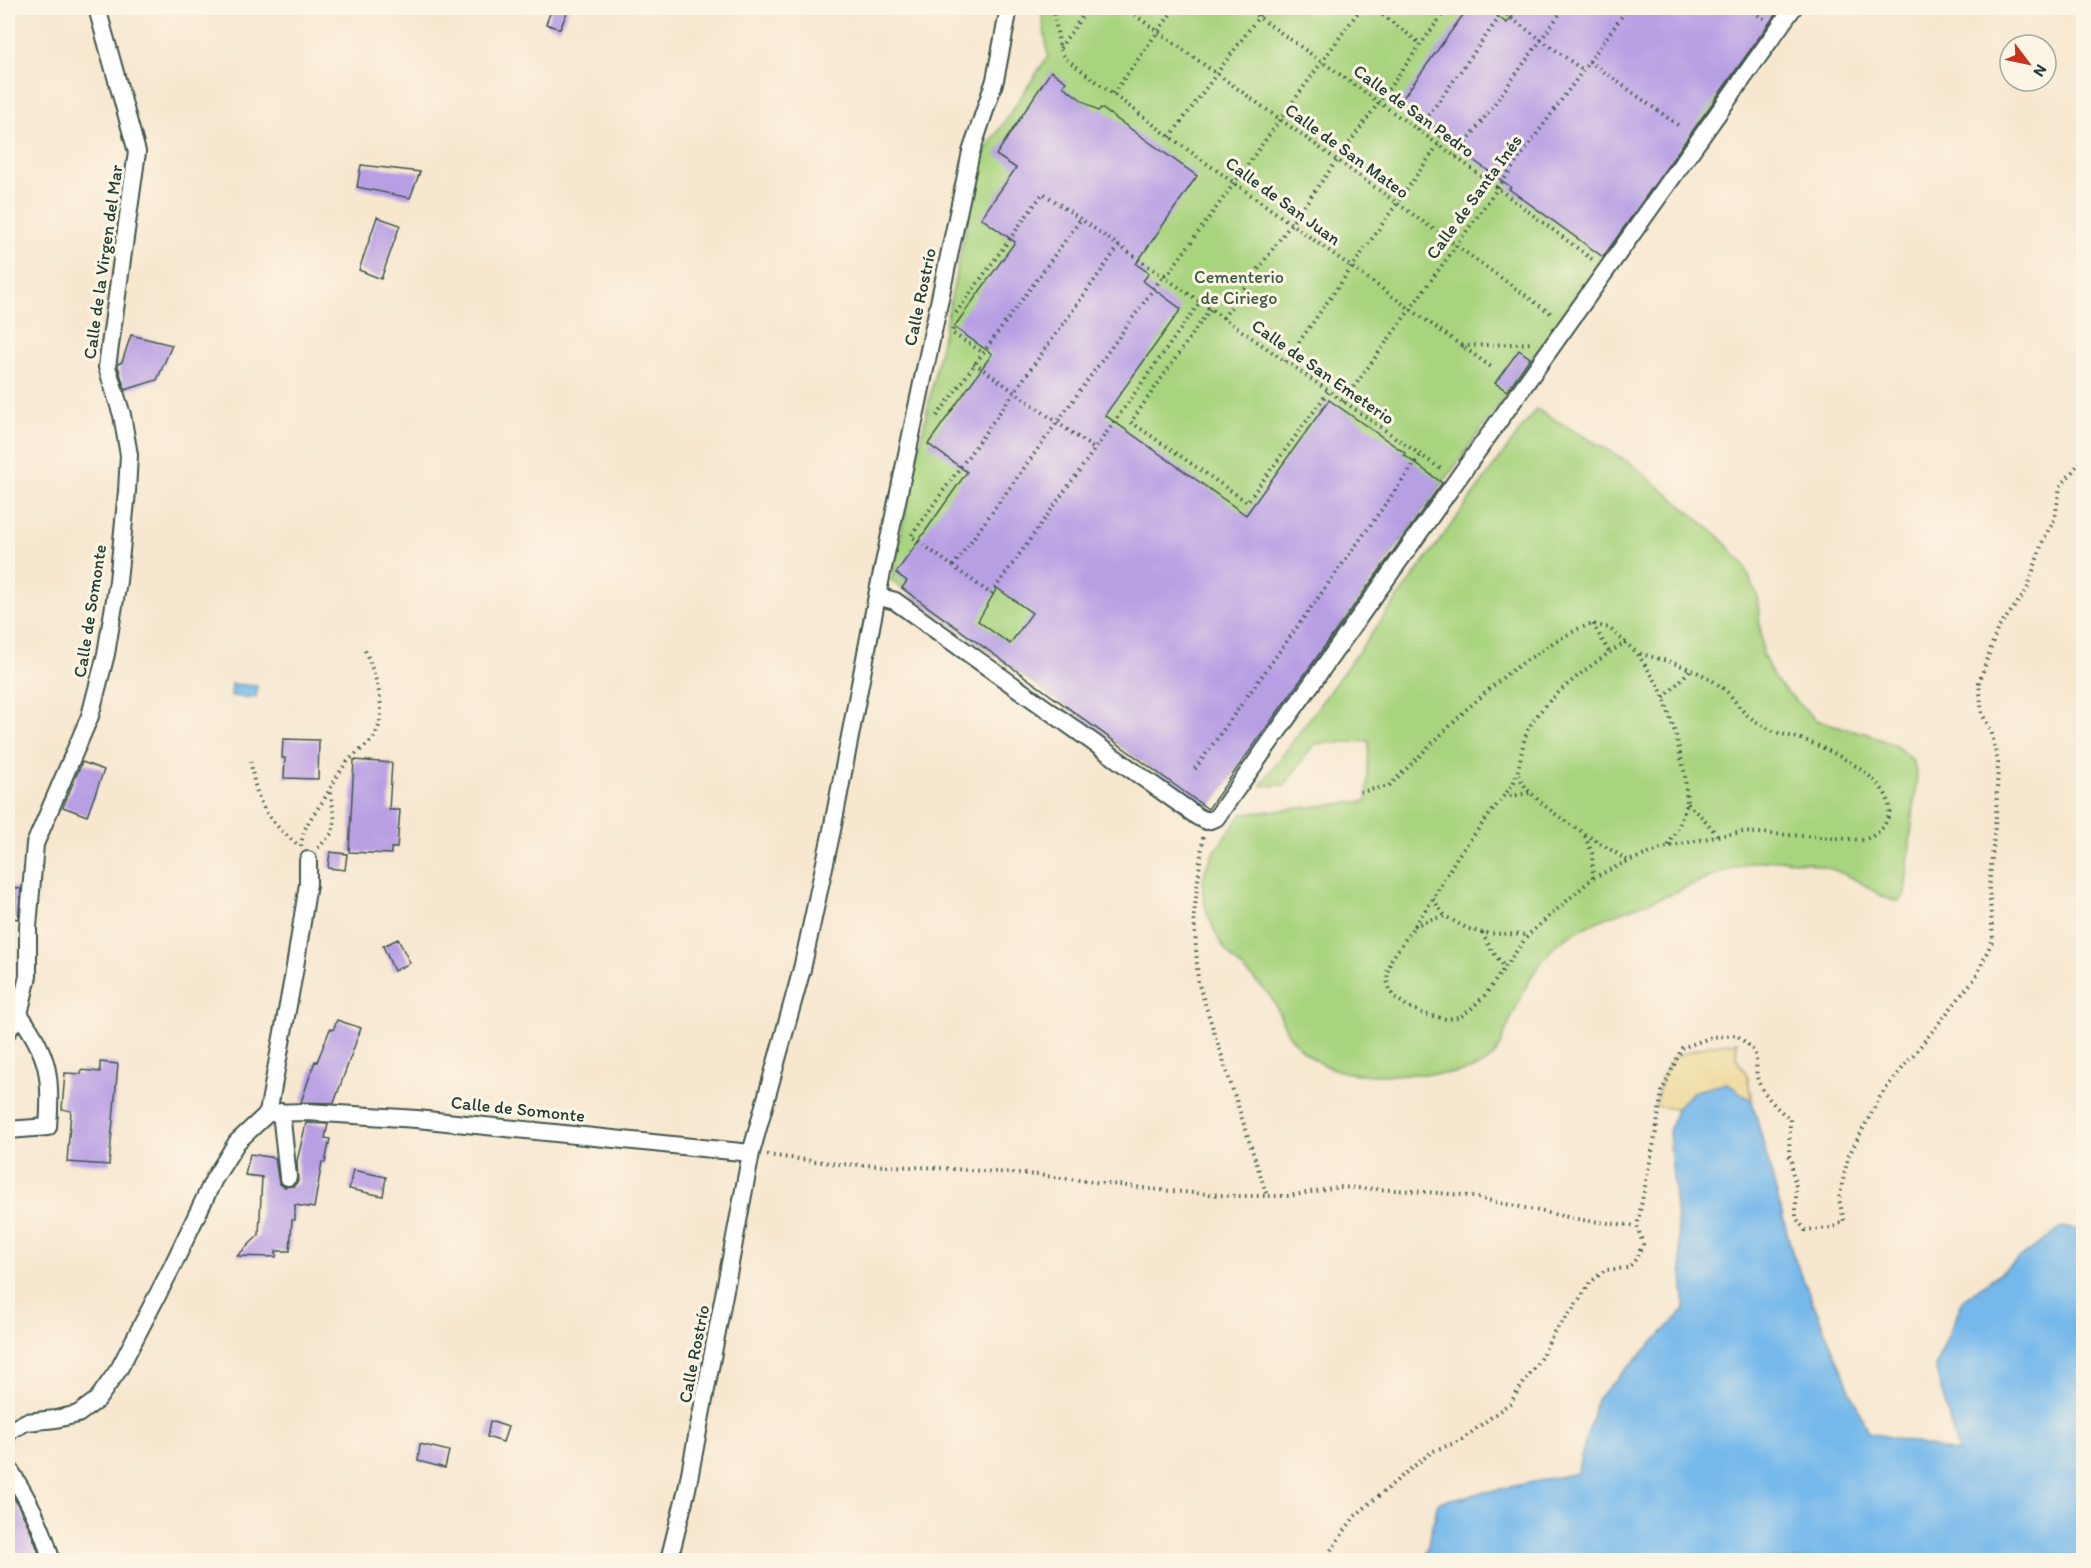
<svg xmlns="http://www.w3.org/2000/svg" width="2091" height="1568" viewBox="0 0 2091 1568" font-family="Itim,sans-serif">
<style>
.green{fill:#a9d47f;stroke:#64885a;stroke-width:1.5}
.sand{fill:#eeda9e;stroke:#868c69;stroke-width:1.5}
.water{fill:#75b8eb;stroke:#4a7a90;stroke-width:1.5}
.building{fill:#b79fe4;fill-rule:evenodd}
.lines{fill:none;stroke-linecap:round;stroke-linejoin:round}
.minor-casing{stroke:#3f564b;stroke-width:20}
.path{stroke:#3f564b;stroke-width:4;stroke-dasharray:1.5 4.5;stroke-linecap:butt}
.minor{stroke:#fff;stroke-width:16}
.labels{text-anchor:middle;dominant-baseline:central;stroke-width:6;stroke-linejoin:round;paint-order:stroke}
.street-label{font-size:18px;fill:#1f3d34;stroke:#fcf5e5}
.park-label{font-size:18px;fill:#3b5b43;stroke:#fcf5e5}
</style>
<rect width="100%" height="100%" fill="#fcf5e5"/>
<filter id="ink" filterUnits="userSpaceOnUse"><feTurbulence type="fractalNoise" baseFrequency=".0167" numOctaves="2"/><feDisplacementMap in="SourceGraphic" scale="12" xChannelSelector="R" yChannelSelector="G"/><feConvolveMatrix kernelMatrix="1 2 1 2 8 2 1 2 1" color-interpolation-filters="sRGB"/></filter>
<filter id="wash" filterUnits="userSpaceOnUse"><feTurbulence type="fractalNoise" baseFrequency=".008" numOctaves="4" result="noise"/><feDisplacementMap in="SourceGraphic" scale="24" xChannelSelector="R" yChannelSelector="G"/><feGaussianBlur stdDeviation="1.35" result="paint"/><feColorMatrix in="noise" values="0 0 0 0 0 0 0 0 0 0 0 0 0 0 0 0 0 1.4 0 .05"/><feComposite in="paint" operator="in"/></filter>
<g filter="url(#wash)">
<rect width="100%" height="100%" fill="#f7e7cf"/>
<!-- green -->
<path class="green" d="M1041,8H1785L1208,809L891,580L981,157L1048,56Z
M1536,409L1629,462L1720,537L1744,565L1757,595L1763,655L1775,680L1816,720L1868,734L1896,746L1913,761L1917,775L1905,894L1899,901C1883,901 1874,890 1860,882C1828,864 1788,855 1751,863C1724,869 1698,883 1673,893C1640,906 1592,920 1564,939C1535,959 1520,999 1506,1030C1503,1038 1499,1050 1494,1056C1477,1075 1447,1074 1424,1074C1370,1074 1326,1084 1290,1036C1281,1023 1279,1008 1270,996C1255,977 1232,963 1220,942C1188,879 1203,866 1242,814L1367,801L1369,741L1314,744L1285,785L1260,786Z"/>
<!-- sand -->
<path class="sand" d="M1737,1042L1736,1058L1747,1075L1752,1101L1727,1083L1692,1092L1676,1109L1655,1106L1663,1075L1674,1057L1705,1046Z"/>
<!-- water -->
<path class="water" d="M232,684L257,686L256,698L231,696Z
M1727,1083L1752,1101L1793,1255L1868,1432L1958,1453L1935,1366L1963,1300L2062,1227L2083,1230V1560H1425L1438,1502L1577,1473L1597,1399L1685,1310L1669,1132L1676,1109L1692,1092Z"/>
<g id="blocks">
<!-- building -->
<path class="building" d="M552,8H569L560,29L546,24Z
M1468,8H1485L1507,23L1518,8H1780L1603,257L1509,189L1511,187L1431,130L1434,126L1400,102Z
M1051,71L1066,82L1063,86L1083,101L1098,111L1101,108L1197,176L1136,264L1149,273L1143,281L1181,309L1105,415L1246,515L1329,400L1405,453L1404,455L1442,483L1208,809L902,588L907,581L896,573L967,472L928,444L992,354L954,327L1015,242L981,218L1016,168L996,155ZM997,588L1032,613L1010,644L978,621Z
M361,165L420,172L410,198L357,187Z
M377,217L400,225L381,279L359,270Z
M131,335L172,345L157,380L125,390L118,366V364L122,362Z
M1519,350L1530,358L1507,391L1495,383Z
M283,739L319,740L318,779L284,778L285,758H282Z
M354,760L392,763L389,810H400L397,848H391V854L349,852Z
M82,762L104,770L87,816L63,807Z
M330,852L347,854L345,870L328,868Z
M8,886L21,889L18,919L8,917Z
M398,939L410,963L394,971L383,946Z
M337,1020L361,1028L334,1103L301,1102L315,1061L317,1062L330,1029L333,1030Z
M100,1062L118,1064L109,1165L67,1162L71,1111L62,1109L65,1073L81,1074V1070L100,1072Z
M306,1123L328,1124L325,1138L330,1139L325,1163L322,1162L314,1208L295,1205V1220H292L290,1251H276V1257L237,1256L259,1235L262,1177L245,1175L250,1154L275,1158L279,1183L284,1187L294,1186L298,1181L297,1161Z
M353,1170L386,1177L383,1196L349,1189Z
M490,1421L508,1427L503,1442L487,1437Z
M420,1444L449,1451L445,1468L418,1461Z
M8,1486L29,1527L38,1550L39,1560H8Z"/>
</g>
</g>
<g filter="url(#ink)">
<use href="#blocks" fill-opacity="0" stroke="#3f564b" stroke-width="1.5"/>
<g class="lines">
<defs>
<path id="minor" d="M877,596L895,601L1198,817L1207,821L1216,818L1793,8
M8,1031L19,1014L28,976V927L35,844L90,716L106,654L118,581L127,491L129,455L122,415L107,367L137,152L97,8
M281,1112L288,1177
M268,1113L307,1112L417,1119L751,1153
M8,1130L48,1127C52,1077 49,1055 19,1014
M8,1434L9,1431L26,1422L56,1419L78,1414L97,1400L119,1369L171,1269L214,1179L237,1142L268,1113L294,973L308,884V860
M8,1467C26,1496 43,1526 51,1560
M669,1560L687,1489L751,1153L802,969L832,830L877,596L971,152L995,80L1009,8"/>
</defs>
<!-- minor casing -->
<use href="#minor" class="minor-casing"/>
<!-- path -->
<path class="path" d="M1053,8L1060,49L1065,58L1170,137L1494,369
M1125,8L1553,315
M1246,8L1456,157L1593,260
M1373,8L1421,44
M1497,8L1583,70
M1748,8L1764,19
M1060,48L1088,8
M1589,61L1679,126
M1113,94L1175,8
M1418,130L1506,8
M1170,137L1265,8
M1456,157L1564,8
M1119,246L911,536L991,594L1200,302
M1210,309L1131,422L1247,502L1328,392
M956,313L1043,193L1441,469
M1223,318L1447,8
M953,329L952,333L982,352
M1462,346L1533,343
M1285,362L1438,145
M974,363L1093,448
M1343,402L1628,8
M937,416L1081,219
M953,566L1163,276L1170,271C1234,184 1297,96 1361,8
M1593,624L1609,652
M1626,642C1598,659 1546,697 1530,726C1520,744 1522,765 1513,784L1457,857L1433,899L1391,960L1387,973L1388,985L1393,996L1407,1006L1424,1014L1446,1019L1460,1017L1470,1010L1485,995L1528,935L1593,878L1628,861L1667,847L1718,836L1743,832L1863,840C1876,835 1883,831 1888,817C1901,783 1829,749 1804,740C1792,736 1781,735 1769,729C1761,725 1753,720 1746,714C1738,707 1733,697 1725,690C1701,669 1668,661 1637,653
M1664,698L1691,669
M251,761C255,802 267,820 298,845
M1195,769L1420,456
M1518,775C1522,781 1526,789 1532,794C1560,822 1596,839 1628,861
M1360,792L1389,786L1468,708L1508,673L1554,642L1580,628L1593,624L1609,628L1637,653L1659,686L1664,698L1676,736L1685,775L1687,804L1677,830L1668,846
M1504,797L1530,793
M1687,804L1704,819L1718,836
M1585,836L1592,853L1593,878
M1203,837L1194,915L1198,982L1267,1196
M301,846C303,827 310,820 320,805C329,793 335,778 344,766C352,755 363,749 371,741C392,716 375,674 364,648
M318,848L332,833L335,821L330,789
M1433,899L1445,916
M1414,926L1432,919L1445,916L1466,928L1482,933L1528,935
M1482,933L1491,949L1505,968
M767,1155L838,1164L940,1168L1038,1175L1159,1190L1232,1196H1289L1338,1187L1413,1191L1463,1195L1582,1220L1637,1226
M1324,1560L1355,1516L1408,1471L1433,1451L1460,1441L1510,1403L1542,1356L1554,1332L1568,1316L1591,1282L1605,1270L1628,1268L1636,1259L1643,1244L1637,1226L1656,1132L1662,1091L1682,1048L1712,1037L1737,1035C1742,1040 1751,1046 1754,1052C1758,1060 1755,1072 1758,1080C1762,1093 1779,1111 1790,1119L1789,1155L1792,1162V1170L1796,1187V1218L1805,1230L1832,1228L1844,1221L1839,1199L1848,1157L1881,1095L1976,977L1993,939L1989,888L1996,816L1998,763L1991,730L1982,714L1979,683L1997,630L2027,590L2042,543L2055,518L2060,487L2081,461L2084,455"/>
<!-- minor -->
<use href="#minor" class="minor"/>
</g>
</g>
<g class="labels">
<!-- street labels -->
<g class="street-label">
<text transform="translate(1414 111) rotate(36)">Calle de San Pedro</text>
<text transform="translate(1347 151) rotate(36)">Calle de San Mateo</text>
<text transform="translate(1474 197) rotate(-54)">Calle de Santa Inés</text>
<text transform="translate(1283 201) rotate(36)">Calle de San Juan</text>
<text transform="translate(103 262) rotate(-82)">Calle de la Virgen del Mar</text>
<text transform="translate(920 297) rotate(-78)">Calle Rostrío</text>
<text transform="translate(1323 372) rotate(35)">Calle de San Emeterio</text>
<text transform="translate(90 611) rotate(-81)">Calle de Somonte</text>
<text transform="translate(518 1109) rotate(6)">Calle de Somonte</text>
<text transform="translate(694 1354) rotate(-79)">Calle Rostrío</text>
</g>
<!-- park labels -->
<g class="park-label">
<text x="1239" y="277">Cementerio<tspan x="1239" dy="21">de Ciriego</tspan></text>
</g>
</g>
<!-- margin -->
<rect width="2091" height="1568" fill="none" stroke="#fcf5e5" stroke-width="30"/>
<!-- north arrow -->
<g transform="translate(2028 63) rotate(122)"><circle r="28" fill="#fcf5e5" stroke="#a4ab9e" stroke-width="1.5"/>
<path d="M0-4.5L10 22L0 15L-10 22Z" fill="#c8321e"/>
<text y="-9" font-size="16" font-weight="bold" text-anchor="middle" fill="#1f3d34">N</text>
</g>
</svg>
